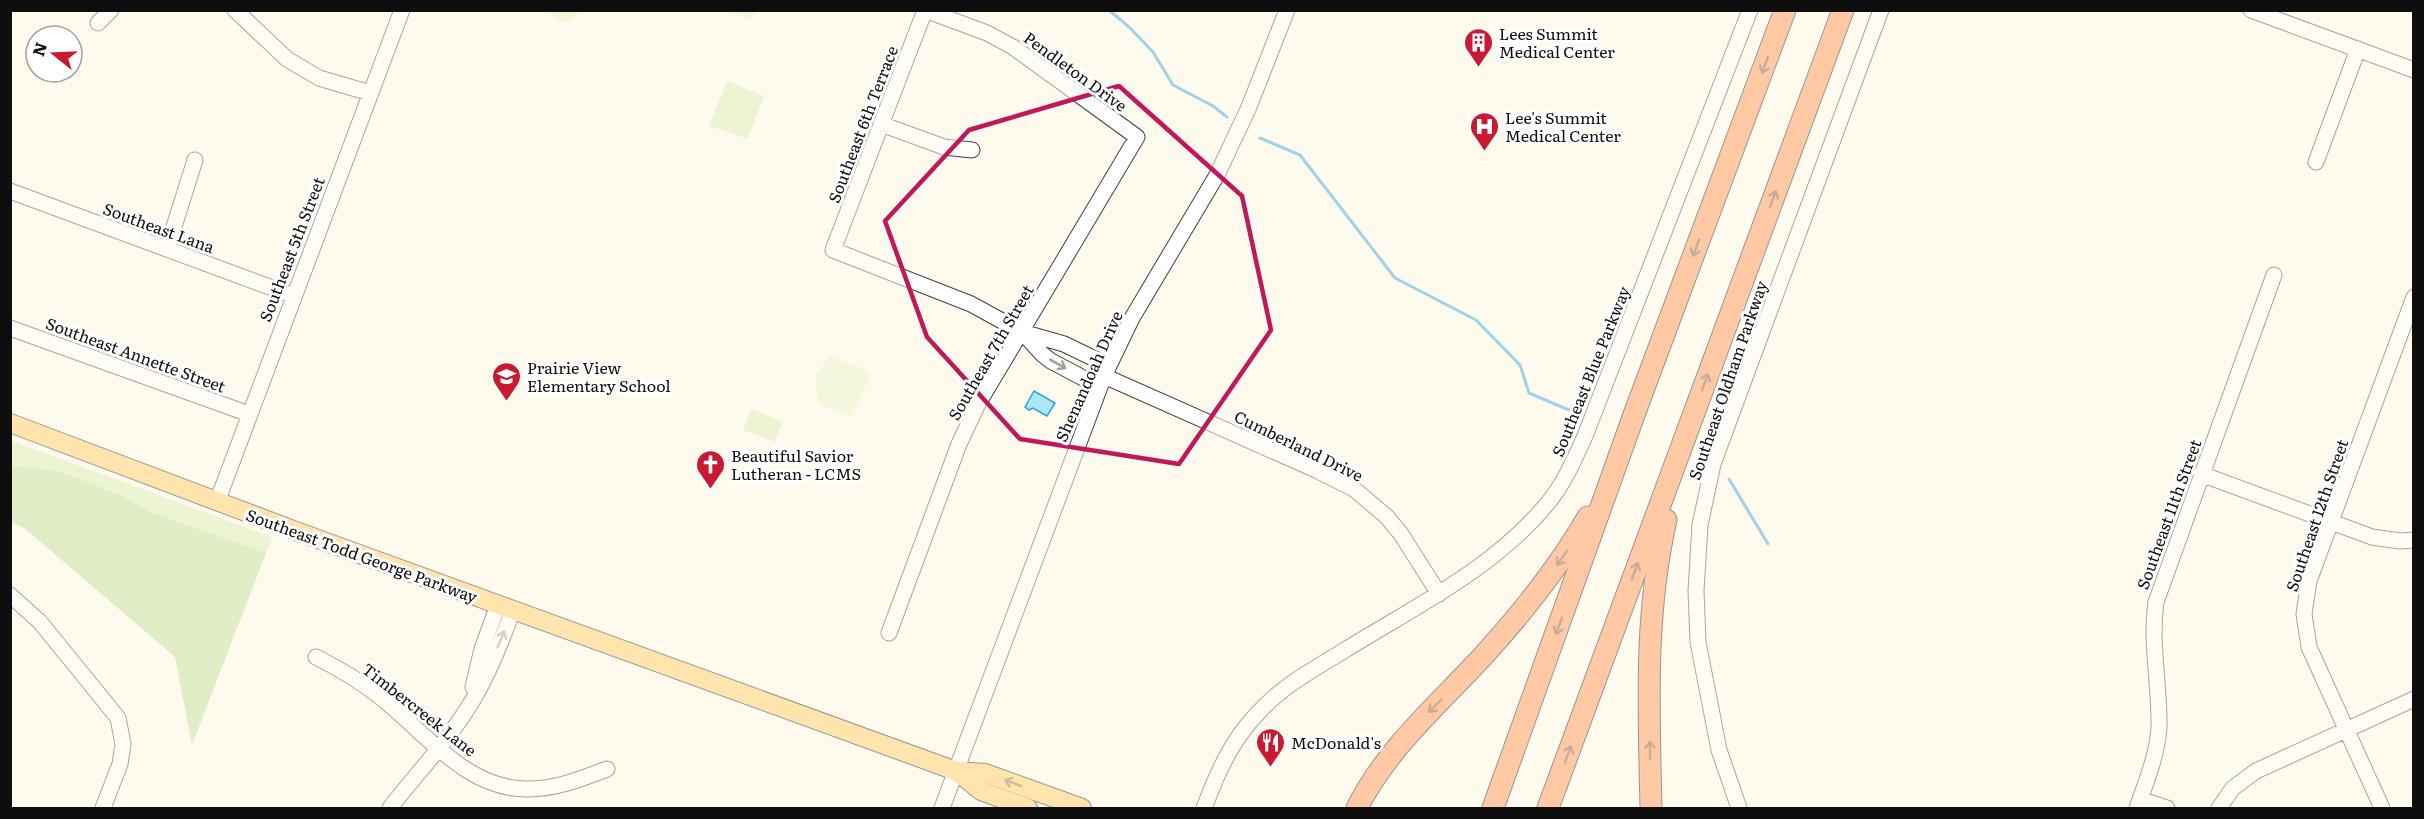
<svg xmlns="http://www.w3.org/2000/svg" width="2424" height="819" viewBox="0 0 2424 819" font-family="Literata,serif">
<style>
.green{fill:#d7edb4}
.forest{fill:#bce092}
.pitch{fill:#e8f4c7}
.water{fill:#aee5fc;stroke:#2ea4d9;stroke-width:1.5}
.lines{fill:none;stroke-linecap:round;stroke-linejoin:round}
.stream{stroke:#2ea4d9;stroke-width:3}
.minor-casing{stroke:#414141;stroke-width:17}
.major-casing{stroke:#1f1f1f;stroke-width:20}
.highway-casing{stroke:#1f1f1f;stroke-width:23}
.minor{stroke:#fff;stroke-width:15}
.major{stroke:#ffca5e;stroke-width:18}
.highway{stroke:#ff8e4c;stroke-width:21}
.oneway{stroke:#864e2d}
.oneway2{stroke:#9f9f9f}
.oneway3{stroke:#93753a}
.marked{fill:none;stroke:#c2185b;stroke-width:4.5;stroke-linejoin:round}
.labels{text-anchor:middle;dominant-baseline:central;stroke-width:6;stroke-linejoin:round;paint-order:stroke}
.poi-label{font-size:16px;fill:#0e0e0e;stroke:#fff;text-anchor:start}
.street-label{font-size:16px;fill:#0e0e0e;stroke:#fff}
</style>
<rect width="100%" height="100%" fill="#fffaee"/>
<!-- green -->
<path class="green" d="M727,81L764,96L748,139L709,126Z
M751,409L783,421L775,442L743,430Z
M10,440L272,537L266,553L151,512L120,495L60,471L11,465Z"/>
<!-- forest -->
<path class="forest" d="M10,465L60,471L120,495L151,512L266,553L192,745L175,657L24,528L11,522Z"/>
<!-- pitch -->
<path class="pitch" d="M546,11V10L580,11L569,22L559,21Z
M723,11H756L751,20Z
M830,356L865,369L870,377L851,417L818,403L815,376Z"/>
<!-- water -->
<path class="water" d="M1034,391L1055,403L1047,416L1033,408L1029,410L1025,407Z"/>
<g class="lines">
<!-- stream -->
<path class="stream" d="M1109,10L1129,27L1153,52L1173,85L1213,106L1227,117
M1260,138L1300,155L1395,278L1476,320L1520,365L1529,393L1569,410
M1729,479L1768,544"/>
<defs>
<path id="minor" d="M235,10L287,59L319,78L370,93
M925,10L833,250L971,304L1022,332L1064,344L1095,359L1104,376
M2251,10L2414,70
M98,23L111,10
M881,124L944,147L972,150
M2316,162L2358,49
M10,191L294,296
M167,249L195,160
M10,328L249,414
M1022,332L1042,354L1051,361L1085,379L1104,376L1316,470L1354,489L1387,517L1401,534L1439,594
M2201,474L2372,537L2400,541L2414,540
M217,502L402,10
M10,595L40,622L118,718L123,744L120,764L103,808
M889,633L959,444L978,404L1137,137L1013,47L987,33L925,10
M316,657C338,668 360,681 379,696C423,730 466,790 528,789C556,789 581,779 607,769
M473,687L482,649L498,605
M2140,799L2167,808
M390,808C417,773 448,741 471,703C489,674 501,642 513,610
M942,808L1104,376L1132,318L1217,175L1249,107L1287,10
M1204,808C1217,774 1231,741 1257,714C1282,686 1314,669 1345,650C1416,606 1493,569 1547,504C1564,484 1574,460 1585,436L1750,10
M1739,808L1719,750L1698,642L1696,591L1700,525L1713,464L1881,10
M2137,808C2146,782 2157,756 2159,728C2160,686 2150,644 2156,602L2274,275
M2219,808L2233,788L2256,771L2414,699
M2382,808L2309,647L2304,614L2309,581L2414,297"/>
<path id="major" d="M10,423L296,531L956,771L985,773L1082,808
M956,771L981,791L1028,808"/>
<path id="highway" d="M1357,808C1387,748 1439,704 1484,655C1523,612 1559,567 1588,517
M1493,808L1635,412L1785,10
M1548,808L1843,10
M1651,808C1649,710 1644,617 1666,520"/>
</defs>
<!-- minor casing -->
<use href="#minor" class="minor-casing"/>
<!-- major casing -->
<use href="#major" class="major-casing"/>
<!-- highway casing -->
<use href="#highway" class="highway-casing"/>
<!-- minor -->
<use href="#minor" class="minor"/>
<!-- major -->
<use href="#major" class="major"/>
<!-- highway -->
<use href="#highway" class="highway"/>
</g>
<!-- one-way arrows -->
<defs><path id="oneway-shaft" d="M-6 0H5M1.5-3L5.5 0L1.5 3" fill="none" stroke-width="1.6" stroke-linecap="round" stroke-linejoin="round" transform="scale(1.5)"/></defs>
<g class="oneway">
<use href="#oneway-shaft" transform="translate(1765 65) rotate(110)"/>
<use href="#oneway-shaft" transform="translate(1773 199) rotate(-70)"/>
<use href="#oneway-shaft" transform="translate(1696 248) rotate(110)"/>
<use href="#oneway-shaft" transform="translate(1705 382) rotate(-70)"/>
<use href="#oneway-shaft" transform="translate(1562 558) rotate(126)"/>
<use href="#oneway-shaft" transform="translate(1635 571) rotate(-70)"/>
<use href="#oneway-shaft" transform="translate(1559 626) rotate(110)"/>
<use href="#oneway-shaft" transform="translate(1435 706) rotate(134)"/>
<use href="#oneway-shaft" transform="translate(1650 750) rotate(-91)"/>
<use href="#oneway-shaft" transform="translate(1568 754) rotate(-70)"/>
</g>
<g class="oneway2">
<use href="#oneway-shaft" transform="translate(1058 364) rotate(29)"/>
<use href="#oneway-shaft" transform="translate(501 639) rotate(-67)"/>
</g>
<use class="oneway3" href="#oneway-shaft" transform="translate(1013 783) rotate(-160)"/>
<!-- marked area -->
<path d="M0 0H2424V819H0ZM1119,86L1242,196L1271,330L1179,464L1020,439L927,337L885,221L969,130Z" fill="#fffaee" fill-opacity=".55" fill-rule="evenodd"/>
<path class="marked" d="M1119,86L1242,196L1271,330L1179,464L1020,439L927,337L885,221L969,130Z"/>
<!-- icons -->
<defs>
<symbol id="building-pin" viewBox="-11 -11 22 30"><path d="M0 17L-7.5 6A9.5 9.5 0 1 1 7.5 6Z" fill="#ca1931" stroke="#fff"/><path d="M-4-6H4V6H1V3H-1V6H-4ZM-2.5-4.3h1.7v1.8h-1.7ZM.8-4.3h1.7v1.8H.8ZM-2.5-1h1.7V.8h-1.7ZM.8-1h1.7V.8H.8Z" fill="#fff"/></symbol>
<symbol id="hospital-pin" viewBox="-11 -11 22 30"><path d="M0 17L-7.5 6A9.5 9.5 0 1 1 7.5 6Z" fill="#ca1931" stroke="#fff"/><path d="M-5-5h3v3.5h4V-5h3V5h-3V1.5h-4V5h-3Z" fill="#fff"/></symbol>
<symbol id="school-pin" viewBox="-11 -11 22 30"><path d="M0 17L-7.5 6A9.5 9.5 0 1 1 7.5 6Z" fill="#ca1931" stroke="#fff"/><path d="M0-5L7-2L0 1L-7-2ZM-4 1L0 2.5L4 1V4Q0 6-4 4Z" fill="#fff"/></symbol>
<symbol id="church-pin" viewBox="-11 -11 22 30"><path d="M0 17L-7.5 6A9.5 9.5 0 1 1 7.5 6Z" fill="#ca1931" stroke="#fff"/><path d="M-1.2-6h2.4v3.5h3.3v2.4h-3.3V6h-2.4V-.1h-3.3v-2.4h3.3Z" fill="#fff"/></symbol>
<symbol id="restaurant-pin" viewBox="-11 -11 22 30"><path d="M0 17L-7.5 6A9.5 9.5 0 1 1 7.5 6Z" fill="#ca1931" stroke="#fff"/><path d="M-5-6h1v4h1v-4h1v4h1v-4h1v5L-1.5 .5V6h-2V.5L-5-1ZM5-6V6H3V1.5H1.5Q1.5-4 5-6Z" fill="#fff"/></symbol>
</defs>
<g fill-rule="evenodd">
<use href="#building-pin" x="1462" y="26" width="33" height="45"/>
<use href="#hospital-pin" x="1468" y="110" width="33" height="45"/>
<use href="#school-pin" x="490" y="360" width="33" height="45"/>
<use href="#church-pin" x="694" y="448" width="33" height="45"/>
<use href="#restaurant-pin" x="1254" y="726" width="33" height="45"/>
</g>
<g class="labels">
<!-- poi labels -->
<g class="poi-label">
<text x="1499" y="33">Lees Summit<tspan x="1499" dy="18">Medical Center</tspan></text>
<text x="1505" y="117">Lee's Summit<tspan x="1505" dy="18">Medical Center</tspan></text>
<text x="527" y="367">Prairie View<tspan x="527" dy="18">Elementary School</tspan></text>
<text x="731" y="455">Beautiful Savior<tspan x="731" dy="18">Lutheran - LCMS</tspan></text>
<text x="1291" y="742">McDonald's</text>
</g>
<!-- street labels -->
<g class="street-label">
<text transform="translate(1076 71) rotate(36)">Pendleton Drive</text>
<text transform="translate(862 124) rotate(-69)">Southeast 6th Terrace</text>
<text transform="translate(159 227) rotate(20)">Southeast Lana</text>
<text transform="translate(291 249) rotate(-69)">Southeast 5th Street</text>
<text transform="translate(990 352) rotate(-60)">Southeast 7th Street</text>
<text transform="translate(136 354) rotate(20)">Southeast Annette Street</text>
<text transform="translate(1590 371) rotate(-68)">Southeast Blue Parkway</text>
<text transform="translate(1088 376) rotate(-66)">Shenandoah Drive</text>
<text transform="translate(1727 380) rotate(-71)">Southeast Oldham Parkway</text>
<text transform="translate(1299 445) rotate(26)">Cumberland Drive</text>
<text transform="translate(2168 514) rotate(-70)">Southeast 11th Street</text>
<text transform="translate(2316 515) rotate(-71)">Southeast 12th Street</text>
<text transform="translate(362 555) rotate(20)">Southeast Todd George Parkway</text>
<text transform="translate(420 709) rotate(38)">Timbercreek Lane</text>
</g>
</g>
<!-- border -->
<rect width="2424" height="819" fill="none" stroke="#0e0e0e" stroke-width="24"/>
<!-- north arrow -->
<g transform="translate(54 54) rotate(288)"><circle r="28" fill="#ffffff" stroke="#9f9f9f" stroke-width="1.5"/>
<path d="M0-4.5L10 22L0 15L-10 22Z" fill="#ca1931"/>
<text y="-9" font-size="16" font-weight="bold" text-anchor="middle" fill="#0e0e0e">N</text>
</g>
</svg>
